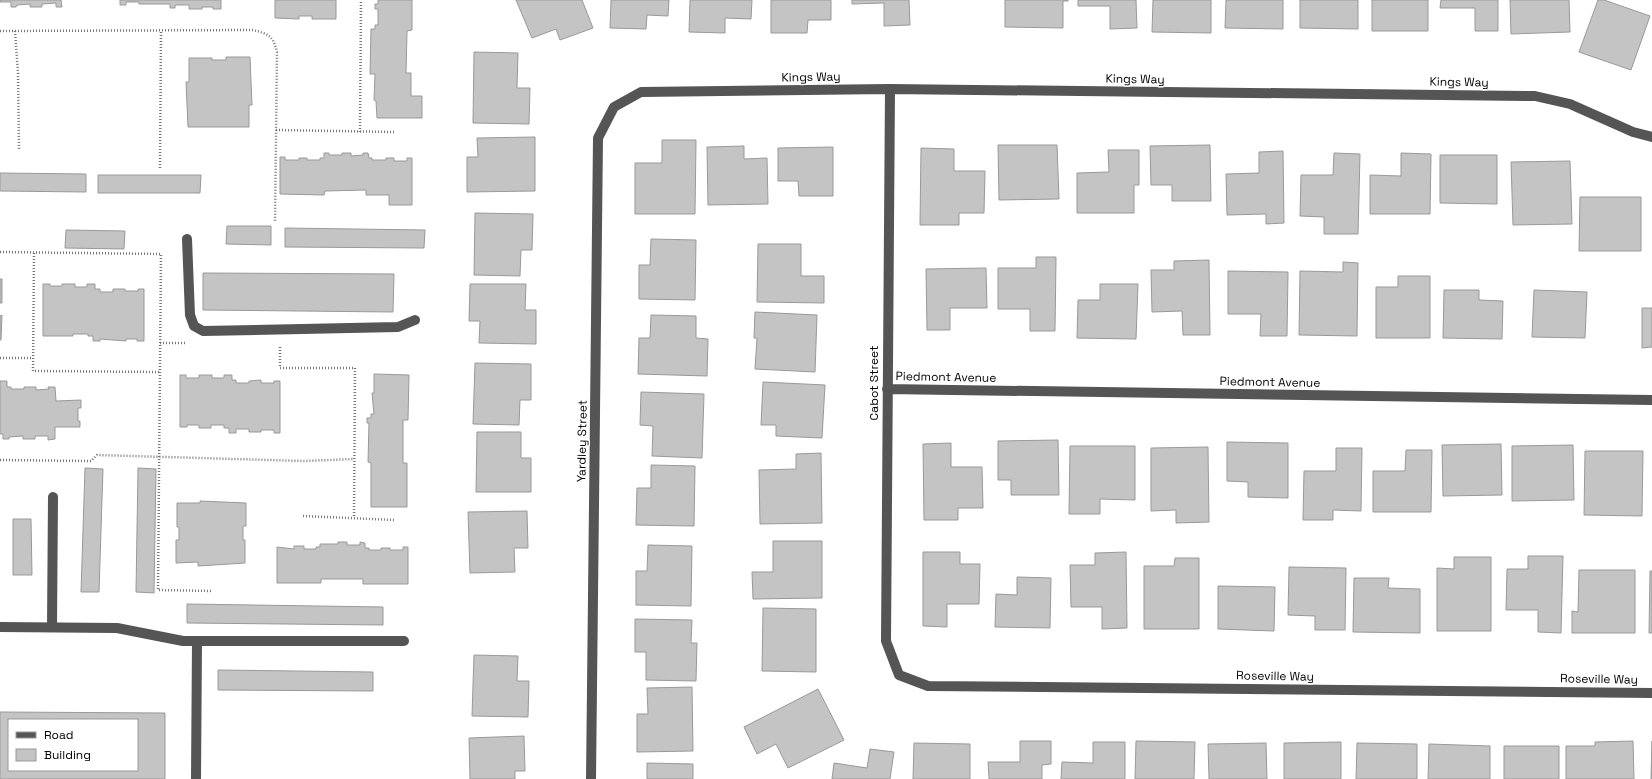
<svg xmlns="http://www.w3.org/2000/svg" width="1652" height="779" viewBox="0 0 1652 779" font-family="'Space Grotesk',sans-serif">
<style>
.building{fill:#c4c4c4;stroke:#999;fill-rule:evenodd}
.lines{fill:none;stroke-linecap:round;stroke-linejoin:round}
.path{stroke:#777;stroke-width:2.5;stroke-dasharray:1 2;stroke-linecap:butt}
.minor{stroke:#555;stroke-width:10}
.labels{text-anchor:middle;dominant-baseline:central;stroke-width:3;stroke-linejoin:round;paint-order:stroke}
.street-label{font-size:12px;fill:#000;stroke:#fff}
</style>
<rect width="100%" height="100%" fill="#fff"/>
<!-- building -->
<path class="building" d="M0,0H61L62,7H56V3L42,4V7H30V4L17,5L16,7H11V2H0Z
M120,0H221V9H213V7H202V9H189V5H175V8H170V4H139V2H126V5H120Z
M275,0H336V19H312V16H299V19L275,18Z
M378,0H412V30L407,31L406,73H411V96H422V118H377L376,101L374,100L375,74H370L371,29H375V25H378V9H375V4H378Z
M516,0H582L593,28L560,40L556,29L532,38Z
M611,0H669L668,16L647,15L646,29L610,28Z
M690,0H752L751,19L725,18V33L689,32Z
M771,0H831V20H808L807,33H771Z
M852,0H909L910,25L884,26V3L852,4Z
M1005,0H1068V1H1063V28L1005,27Z
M1078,0H1136L1137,28L1110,29V6H1078Z
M1153,0H1211V33L1152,32Z
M1226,0H1283V29L1225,28Z
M1300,0H1358V29L1300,28Z
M1372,0H1428V31H1372Z
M1441,0H1498V31H1475V8H1440Z
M1510,0H1569L1570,32L1511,34Z
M1598,0H1604L1650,16L1631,70L1579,52Z
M474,52L518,53L517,88H530L529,124L473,123Z
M226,57H250L252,105H249V127H188L186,82H189V58H212V60H226Z
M535,137V191L467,192V157H478L477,138Z
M662,140H696L695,214H635V163H662Z
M998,145H1057L1059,199L999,200Z
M1210,145L1211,201H1172V185H1151L1150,146Z
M744,146V159L767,158L768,204L708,205L707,147Z
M833,147V196H799L798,181H778V148Z
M921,148L954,149V171H985L984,213H959V225H920Z
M1108,150H1139V185H1134V213H1077V173L1109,172Z
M1283,151L1284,223L1266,224V214L1227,215L1226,174L1259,173V152Z
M324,153H329V155H342V153H351V156L363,155V153H368L369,158H372V160H386V158H394V161H407V158H412V205H389V195H366V190L325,191L324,195L280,194V157H285V160H299V158H307V160H320V158H324Z
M1334,153L1360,154L1358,234H1324V217L1300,216L1301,175H1333Z
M1401,153L1431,154L1430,214H1370V175L1401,176Z
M1440,155H1497V204L1440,203Z
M1570,161L1572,224L1513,225L1511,162Z
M0,173L86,174V192L0,191Z
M98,175H201L200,193H98Z
M1580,197H1641V251H1579Z
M475,213L533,214L532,250H521L520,276L474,275Z
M227,226H271V245L226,244Z
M285,228L425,230L424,248L285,247Z
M66,230L125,231L124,249L65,248Z
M651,239L696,240L695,300L639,299V265H650Z
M758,244H801V276H824V303L757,302Z
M1036,257H1056L1055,331H1030V309H998V268H1036Z
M1209,260L1210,335H1183L1182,311L1152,312L1151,270H1174V261Z
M1343,262L1358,263L1357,336L1299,335L1300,271L1343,272Z
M986,268L987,308H950V330H927L926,269Z
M1228,271L1288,272L1287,336H1260L1261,314H1228Z
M203,273L394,274L393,312L203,310Z
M1398,276H1430V338H1376V287H1398Z
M0,279H2V303H0Z
M43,284H50V286H62V284H75V287H87V284H95V289H100V292H113V289H125V291H138V289H144V341H137V339H126V341L100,339V341H93V336H88V334H73V336H43Z
M470,284H526L525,310H536V344L479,343L480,321H469Z
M1100,284H1138L1136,339L1077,338L1078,300H1100Z
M1444,290H1479V300L1503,301L1502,339L1443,338Z
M1534,290L1587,292L1585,338L1532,337Z
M1642,308H1652V347L1642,348Z
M755,312L817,315L815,372L755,369L757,338H754Z
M2,315L1,340H0V316Z
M651,315L696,316V338L708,339L707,376L638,374L639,338H650Z
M475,363L531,364V400H520L519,425L473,424Z
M374,374L409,375L408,420H403V463H407V507H371V463L368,462L369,423H367V418H371V414H374L372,393H374Z
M180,375H186V378H199V375H212V378H224V375H232V380H236V383H249V381L261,380V383H274V381H280V433H274V430H261V432H249V429H236V433H229V428H224V425H211V428H199V425H187V427H180Z
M0,381H7V387H11V389H24V387H36V390L49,389L48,387H55L56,401L81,400V408H78V421H80V427H55V439L48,440V436H35V439H23V436L9,437V439H3V434H0Z
M763,382L825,385L822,438L776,436V425H761Z
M641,392L704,394L702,458L652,456L653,426L640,425Z
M477,432H521V458H531V492H476Z
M1058,440L1059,495H1011V480H998V441Z
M1227,442L1288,443V498L1248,497V482L1227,481Z
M951,443V467H982L983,508H958V520H924L923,444Z
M1501,444L1502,495L1443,496L1442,445Z
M1573,445L1574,500L1512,501V446Z
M1070,446H1135V500L1100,499V514H1069Z
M1208,447L1209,522L1176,523V510L1151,511V448Z
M1336,448H1362L1361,511L1333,510V520H1303L1304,471H1336Z
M1406,450H1432L1431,512H1373V471H1405Z
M1585,451H1643L1642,516L1584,515Z
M821,453L822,523L760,524L759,470L796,469V454Z
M651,465L695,466L694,526L636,525L637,488H651Z
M85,468L103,469L99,592H81Z
M138,468L156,469L154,593L136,592Z
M200,501L246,503V526H243V540H245V563L198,566V562L176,563V540H179V527H177V503H200Z
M527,511L528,548H514L515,572L470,573L468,512Z
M13,519H31L32,575H13Z
M773,541H822V598L753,599L752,572H773Z
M338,542H347V545H360V542L365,543V548H369V550H381V548H390V550H403V547H408V584H363V579H321V583H277V547L294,549V546H304V549H316V547H320V544H338Z
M648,545L692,546L691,606L636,605V571H647Z
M923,552H960V564H980L979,604H947V627L923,626Z
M1126,552L1127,628L1102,629V607H1071L1070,565H1095V553Z
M1528,556H1563L1561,633L1538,632V610H1506L1507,569H1528Z
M1454,557H1491V631H1437V568L1454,569Z
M1175,558H1199V629H1144V566H1174Z
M1289,567L1346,568L1345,630H1315V616L1288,615Z
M1579,570H1635V633H1572V611L1578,612Z
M1650,571H1652V633H1649Z
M1017,577L1051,578L1050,628L995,627L996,594L1017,595Z
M1354,578H1389L1388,588L1420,589V633L1353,632Z
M1218,586L1275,587L1274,631L1218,629Z
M187,604L383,607V625L187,623Z
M763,608L816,609V672L762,671Z
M635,619L692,620L691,643H697L696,681L646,680V652H635Z
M474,655L518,656L517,681H529L528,717L472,716Z
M218,670L373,672V691L218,690Z
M692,687L693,751L637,752V714H648L647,688Z
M818,689L844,740L788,768L776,744L757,754L744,727Z
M0,712L165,713V779H0ZM9,720H137V770H9Z
M524,736L525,771H515V779H470L469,738Z
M1020,741H1051V764L1042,765V779H989L988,762H1020Z
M1136,741L1195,742L1194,779H1135Z
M1633,741L1634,779H1566V746H1595V742Z
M1652,741V779H1651Z
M1093,742H1125V779H1061L1062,762L1093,763Z
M1341,742V779H1284V743Z
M914,743L970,744V779H913Z
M1266,743L1267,779H1209L1208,744Z
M1357,743L1417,744V779H1356Z
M1429,744L1490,746V779H1428Z
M1504,746H1559V779H1504Z
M870,749L894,752L890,779H832L834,763L867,768Z
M647,763L693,764V779H647Z"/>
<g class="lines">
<!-- path -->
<path class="path" d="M0,31L253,30C269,34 273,36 277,52L275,222
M15,31L18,73L19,149
M276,130L394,132
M360,132L361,0
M160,168L161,31
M0,252L161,254L158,590L213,591
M34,253L33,371L160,372
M160,343H186
M280,347V368H355L354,518
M0,358H33
M0,460L91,461L97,455L304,461L353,459
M303,516L394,520"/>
<!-- minor -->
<path class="minor" d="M890,89L886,641L899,675L928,686L1652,693
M187,239L190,315L194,326L203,331L398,327L415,320
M887,389L1652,400
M0,627L117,628L183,641H404
M52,627L53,497
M196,779L197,641
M591,779L598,138L614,107L641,92L890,89L1535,96L1570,104L1633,132L1652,137"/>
</g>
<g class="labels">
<!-- street labels -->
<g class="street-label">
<text transform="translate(811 77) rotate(-1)">Kings Way</text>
<text transform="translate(1135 79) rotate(1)">Kings Way</text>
<text transform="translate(1459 82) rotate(1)">Kings Way</text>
<text transform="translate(946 377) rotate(1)">Piedmont Avenue</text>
<text transform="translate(1270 382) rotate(1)">Piedmont Avenue</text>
<text transform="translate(874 383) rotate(-90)">Cabot Street</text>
<text transform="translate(582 441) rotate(-89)">Yardley Street</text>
<text transform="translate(1275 676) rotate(1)">Roseville Way</text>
<text transform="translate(1599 679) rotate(1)">Roseville Way</text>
</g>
</g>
<!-- legend -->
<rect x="8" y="719" width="130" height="52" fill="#ffffff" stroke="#999999"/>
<rect x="16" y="732" width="20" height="6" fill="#555555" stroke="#999999"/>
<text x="44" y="739" font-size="12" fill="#000000">Road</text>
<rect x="16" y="749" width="20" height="12" fill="#c4c4c4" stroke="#999999"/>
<text x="44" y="759" font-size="12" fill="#000000">Building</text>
</svg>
